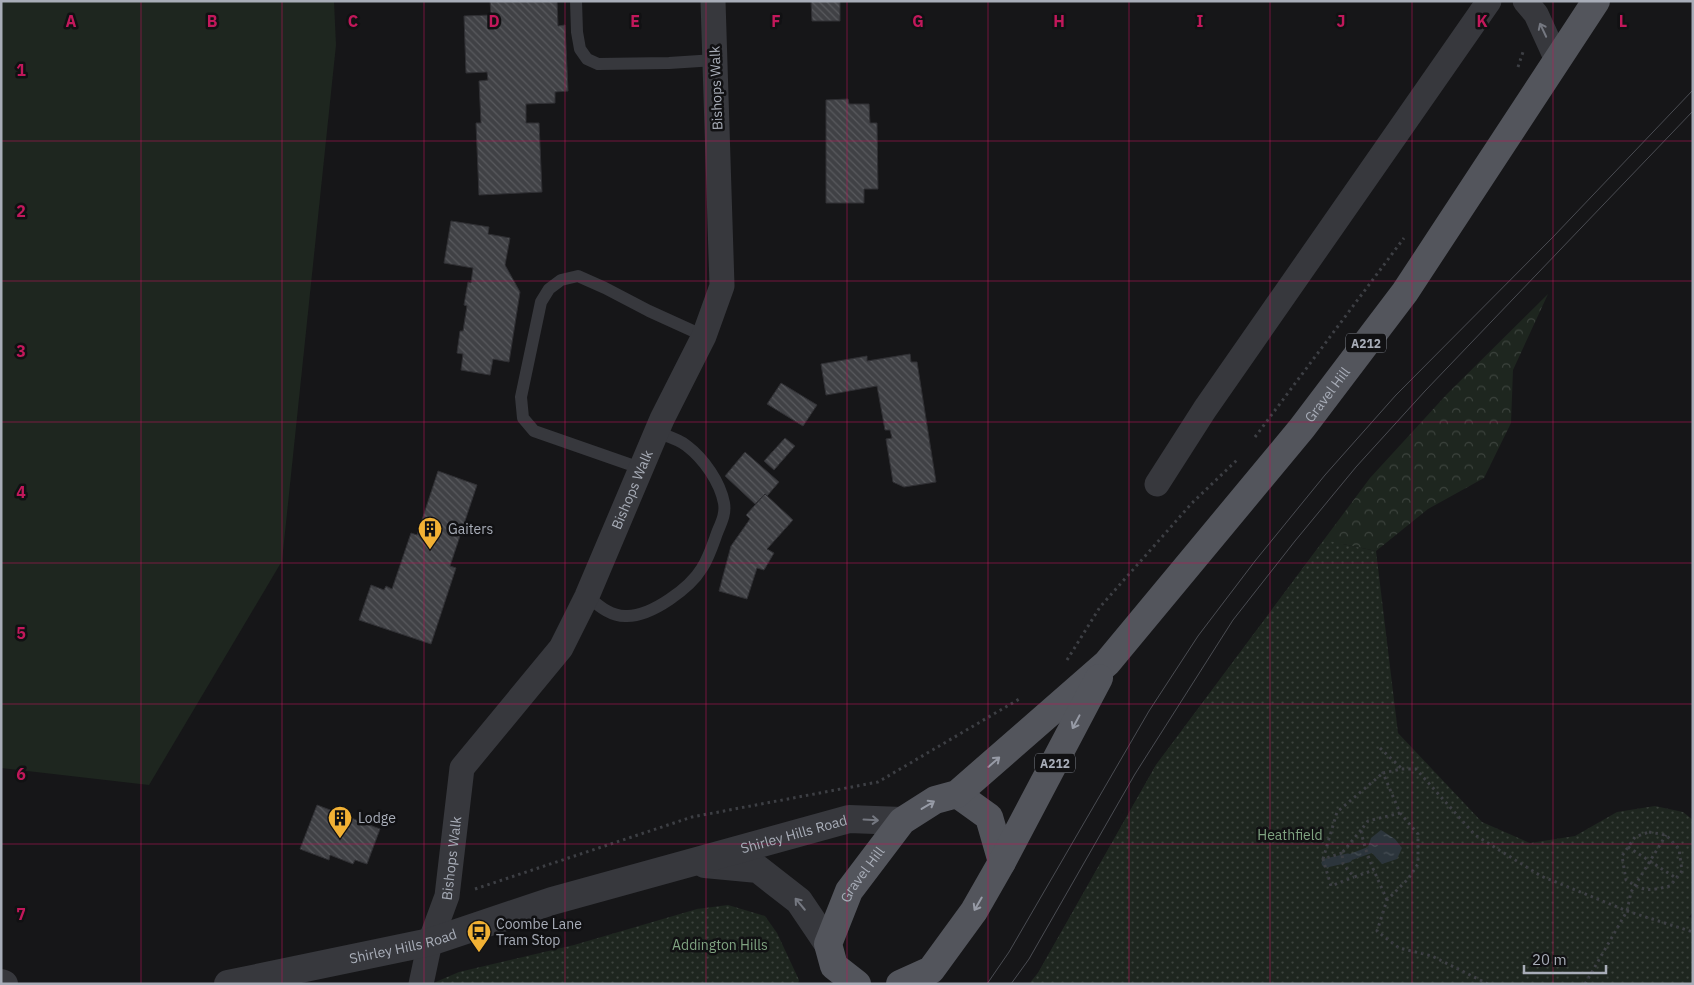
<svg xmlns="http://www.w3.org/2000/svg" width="1694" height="985" viewBox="0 0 1694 985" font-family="'IBM Plex Sans',sans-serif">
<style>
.grass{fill:#1e261f}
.forest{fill:url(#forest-crowns)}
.park{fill:url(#park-dots)}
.water{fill:url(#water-ripples)}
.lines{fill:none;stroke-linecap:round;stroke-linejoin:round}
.stream{stroke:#2c353c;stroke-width:9}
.building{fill:url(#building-back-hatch);stroke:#303034}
.path{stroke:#3d3f44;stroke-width:3;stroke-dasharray:2.5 4;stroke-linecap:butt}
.service{stroke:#37383d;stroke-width:12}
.minor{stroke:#37383d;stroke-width:25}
.tertiary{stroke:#37383d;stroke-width:28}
.primary{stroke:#53555c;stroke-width:28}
.tram{stroke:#4a4c52;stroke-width:1}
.oneway{stroke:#757881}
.oneway2{stroke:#979ba6}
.grid{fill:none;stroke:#c2185b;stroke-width:1;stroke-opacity:0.55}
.labels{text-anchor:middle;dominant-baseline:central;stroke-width:5;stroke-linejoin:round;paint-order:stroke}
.shield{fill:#111113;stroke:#7b7e86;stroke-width:1}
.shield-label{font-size:12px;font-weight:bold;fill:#a8adb8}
.street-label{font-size:14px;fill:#a8adb8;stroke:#111113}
.poi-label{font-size:14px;fill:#a8adb8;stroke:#111113;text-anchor:start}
.park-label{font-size:14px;fill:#7fa381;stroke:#111113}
.grid-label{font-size:16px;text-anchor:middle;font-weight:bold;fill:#c2185b;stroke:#111113;stroke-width:5;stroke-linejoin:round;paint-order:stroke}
</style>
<defs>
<pattern id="forest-crowns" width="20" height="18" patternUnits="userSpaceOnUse" patternTransform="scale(1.25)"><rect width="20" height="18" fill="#1e261f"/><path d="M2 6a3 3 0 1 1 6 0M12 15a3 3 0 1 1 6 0" fill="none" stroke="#3c433d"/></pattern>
<pattern id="park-dots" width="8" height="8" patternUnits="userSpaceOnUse" patternTransform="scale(1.25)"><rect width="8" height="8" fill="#1e261f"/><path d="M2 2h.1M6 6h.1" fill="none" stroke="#3c433d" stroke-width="1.8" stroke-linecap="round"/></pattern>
<pattern id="water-ripples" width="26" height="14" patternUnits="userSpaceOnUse" patternTransform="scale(1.25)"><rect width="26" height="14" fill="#2c353c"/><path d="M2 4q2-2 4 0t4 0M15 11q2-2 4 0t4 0" fill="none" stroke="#485056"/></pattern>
<pattern id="building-back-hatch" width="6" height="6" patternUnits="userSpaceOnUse" patternTransform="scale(1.25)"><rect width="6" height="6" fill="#404145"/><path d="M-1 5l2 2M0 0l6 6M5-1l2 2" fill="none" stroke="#595a5e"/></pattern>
</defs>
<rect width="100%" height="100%" fill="#161618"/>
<!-- grass -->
<path class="grass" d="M1,1H334L336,45L282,561L149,785L1,768Z"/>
<!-- forest -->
<path class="forest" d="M1548,294L1513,370L1511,423L1484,478L1428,509L1376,551L1343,544L1356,614L1029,984L1038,973L1156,765L1370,478L1447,394Z"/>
<!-- park -->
<path class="park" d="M1324,540L1376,551L1398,733L1482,822L1530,843L1575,836L1617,812L1655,806L1683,812L1693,820V912L1689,917L1693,918V984H1029L1038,973L1156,765Z
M728,905L765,916L777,933L799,980L798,984H431L459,972L574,945L697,909Z"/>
<!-- water -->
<path class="water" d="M1381,830L1395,839L1402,848L1397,859L1382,864L1372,853L1349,861L1347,855L1368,847L1371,838Z"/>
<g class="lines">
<!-- stream -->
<path class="stream" d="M1326,863L1348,858"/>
</g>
<!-- building -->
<path class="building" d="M490,1H557L558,26L565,25L568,91L555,92V103L526,104V123H539L542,192L479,195L476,123H481L479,81L488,80L487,72L466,73L464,16L491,15Z
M811,1H840V21H812Z
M848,99L849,104H869L870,123H877L878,189H864V203H826V100Z
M451,221L489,227L488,234L510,238L505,265L520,292L509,362L493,359L490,375L461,370L463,354L457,353L460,331H463L467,306L464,305L468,282L471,283L473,268L444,263Z
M910,354L911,362H917L936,482L904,487L893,482L886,439L892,438L890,430H885L877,386L826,395L821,364L867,356V361Z
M781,383L817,405L803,426L767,404Z
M785,438L795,446L774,470L764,461Z
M745,452L779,482L767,496L765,494L755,504L725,476Z
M438,471L477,485L450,566L456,568L431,644L359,620L371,585L384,590L386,586L392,589L411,533L417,535Z
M765,494L793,520L767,549L774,553L764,570L757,568L747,599L719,591L731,546L750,519L746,515Z
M317,805L380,829L367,864L355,860L353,864L330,855L329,860L300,849Z"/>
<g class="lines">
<!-- path -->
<path class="path" d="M1518,67L1523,52
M1255,437L1404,238
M1067,660L1100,607L1192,503L1237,460
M1380,748L1401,768
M1361,830L1342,853L1343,864L1354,877L1374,870
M1649,832L1666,835L1679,849L1682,871L1670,886C1649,891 1645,892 1626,880L1622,856L1635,837Z
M1628,847L1676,878
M1342,853L1323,859L1331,886L1354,877
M1323,859L1337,812L1383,773
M475,889L692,817L878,782L1021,698
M1387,900C1377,877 1365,854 1361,830L1368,821L1400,813
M1488,984L1432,956L1399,948L1377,931L1387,900L1408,879L1418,864V834L1400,813L1383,773L1401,769H1416L1475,835L1541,876L1627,911L1693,932
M1585,984L1627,911L1631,892L1666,835"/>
<!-- service -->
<path class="service" d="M576,1L577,32L580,49L587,59L598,64L669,63L715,60
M640,468L534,431L523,418L521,397L541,302L549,289L561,280L578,276L605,288L649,311L704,336
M587,596C599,606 611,617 627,616C652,616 690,588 702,568C709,557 713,544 717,533C721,523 726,514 724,503C720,482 704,459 687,446C679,439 666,436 656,432"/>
<!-- minor -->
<g class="minor">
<path d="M1525,1L1536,14L1557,60"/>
<path d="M1157,484L1205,409L1489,1"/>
<path id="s1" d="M421,984L430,942L447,896L462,768L561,648L587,596L662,419L704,336L722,286L713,1"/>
</g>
<!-- tertiary -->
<g class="tertiary">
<path d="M705,864L758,869L799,901L828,944"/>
<path d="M1,983L4,984"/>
<path id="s2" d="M228,984L430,942L552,901L849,819L902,821"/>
</g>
<!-- primary -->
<g class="primary">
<path d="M957,794L989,817L1002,862"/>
<path id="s3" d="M857,984L834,966L828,944L849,891L902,821L935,800L957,794L1107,663L1302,428L1405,292L1596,1"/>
<path d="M900,984L931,970L974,911L1002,862L1099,678"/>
</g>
<!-- tram -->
<path class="tram" d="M987,984L1009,952L1149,711L1198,636L1255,561L1325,475L1396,395L1553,237L1693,90
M1011,984L1029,959L1135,774L1233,620L1295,541L1356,467L1425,391L1693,111"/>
</g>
<!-- one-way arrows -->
<defs><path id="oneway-shaft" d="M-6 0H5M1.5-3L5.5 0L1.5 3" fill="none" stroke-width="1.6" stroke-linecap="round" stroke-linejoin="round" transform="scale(1.25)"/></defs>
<g class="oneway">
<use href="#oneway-shaft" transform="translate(1543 30) rotate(-115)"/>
<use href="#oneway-shaft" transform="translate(871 820) rotate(3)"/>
<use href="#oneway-shaft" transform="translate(800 904) rotate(-130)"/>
</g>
<g class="oneway2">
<use href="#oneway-shaft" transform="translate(1076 722) rotate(118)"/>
<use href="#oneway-shaft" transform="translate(994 762) rotate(-41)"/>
<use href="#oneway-shaft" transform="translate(928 805) rotate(-31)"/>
<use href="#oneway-shaft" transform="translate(978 904) rotate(120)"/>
</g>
<!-- grid -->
<path class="grid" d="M141,1V984M282,1V984M424,1V984M565,1V984M706,1V984M847,1V984M988,1V984M1129,1V984M1270,1V984M1412,1V984M1553,1V984M1,141H1693M1,281H1693M1,422H1693M1,563H1693M1,704H1693M1,844H1693"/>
<!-- icons -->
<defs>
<symbol id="building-pin" viewBox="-11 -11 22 30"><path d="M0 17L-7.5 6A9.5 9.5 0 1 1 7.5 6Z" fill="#f2b134" stroke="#111113"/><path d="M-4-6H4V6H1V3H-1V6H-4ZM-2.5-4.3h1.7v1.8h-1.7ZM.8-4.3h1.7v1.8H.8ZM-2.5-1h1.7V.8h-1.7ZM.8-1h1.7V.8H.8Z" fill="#111"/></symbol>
<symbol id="bus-pin" viewBox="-11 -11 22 30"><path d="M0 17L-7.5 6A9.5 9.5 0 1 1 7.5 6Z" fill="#f2b134" stroke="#111113"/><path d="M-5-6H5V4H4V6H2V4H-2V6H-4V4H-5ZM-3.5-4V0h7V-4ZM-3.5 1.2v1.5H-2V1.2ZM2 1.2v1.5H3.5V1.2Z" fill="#111"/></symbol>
</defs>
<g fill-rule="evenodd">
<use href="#building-pin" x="416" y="515" width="28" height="38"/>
<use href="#building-pin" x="326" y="804" width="28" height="38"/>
<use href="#bus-pin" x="465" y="918" width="28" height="38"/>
</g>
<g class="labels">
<!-- shield labels -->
<g class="shield">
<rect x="1346" y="333.5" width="40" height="19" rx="4"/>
<rect x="1035" y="753.5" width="40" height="19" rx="4"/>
</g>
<g class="shield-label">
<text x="1366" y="343">A212</text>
<text x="1055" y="763">A212</text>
</g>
<!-- street labels -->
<g class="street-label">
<text transform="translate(716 88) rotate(-92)">Bishops Walk</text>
<text stroke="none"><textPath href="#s3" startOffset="805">Gravel Hill</textPath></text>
<text stroke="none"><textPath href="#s1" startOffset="550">Bishops Walk</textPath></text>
<text stroke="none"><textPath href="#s2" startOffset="586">Shirley Hills Road</textPath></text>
<text stroke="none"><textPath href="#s1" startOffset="130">Bishops Walk</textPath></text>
<text stroke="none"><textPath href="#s3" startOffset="130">Gravel Hill</textPath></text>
<text stroke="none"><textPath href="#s2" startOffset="179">Shirley Hills Road</textPath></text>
</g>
<!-- poi labels -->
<g class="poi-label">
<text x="448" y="529">Gaiters</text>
<text x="358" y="818">Lodge</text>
<text x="496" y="924">Coombe Lane<tspan x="496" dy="16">Tram Stop</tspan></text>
</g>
<!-- park labels -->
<g class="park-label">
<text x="1290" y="835">Heathfield</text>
<text x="720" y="945">Addington Hills</text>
</g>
</g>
<g class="grid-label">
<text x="71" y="27">A</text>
<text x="212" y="27">B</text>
<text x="353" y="27">C</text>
<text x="494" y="27">D</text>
<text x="635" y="27">E</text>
<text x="776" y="27">F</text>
<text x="918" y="27">G</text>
<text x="1059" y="27">H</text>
<text x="1200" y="27">I</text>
<text x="1341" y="27">J</text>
<text x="1482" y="27">K</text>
<text x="1623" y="27">L</text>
<text x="21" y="76">1</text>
<text x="21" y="217">2</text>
<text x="21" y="357">3</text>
<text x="21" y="498">4</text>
<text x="21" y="639">5</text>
<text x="21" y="780">6</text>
<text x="21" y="920">7</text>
</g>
<!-- border -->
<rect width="1694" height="985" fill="none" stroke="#a8adb8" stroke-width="5"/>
<!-- scale -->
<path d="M1524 965v8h82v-8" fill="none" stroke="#a8adb8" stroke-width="2.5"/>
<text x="1532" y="965" font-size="15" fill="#a8adb8" stroke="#111113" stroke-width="4" paint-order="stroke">20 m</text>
</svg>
